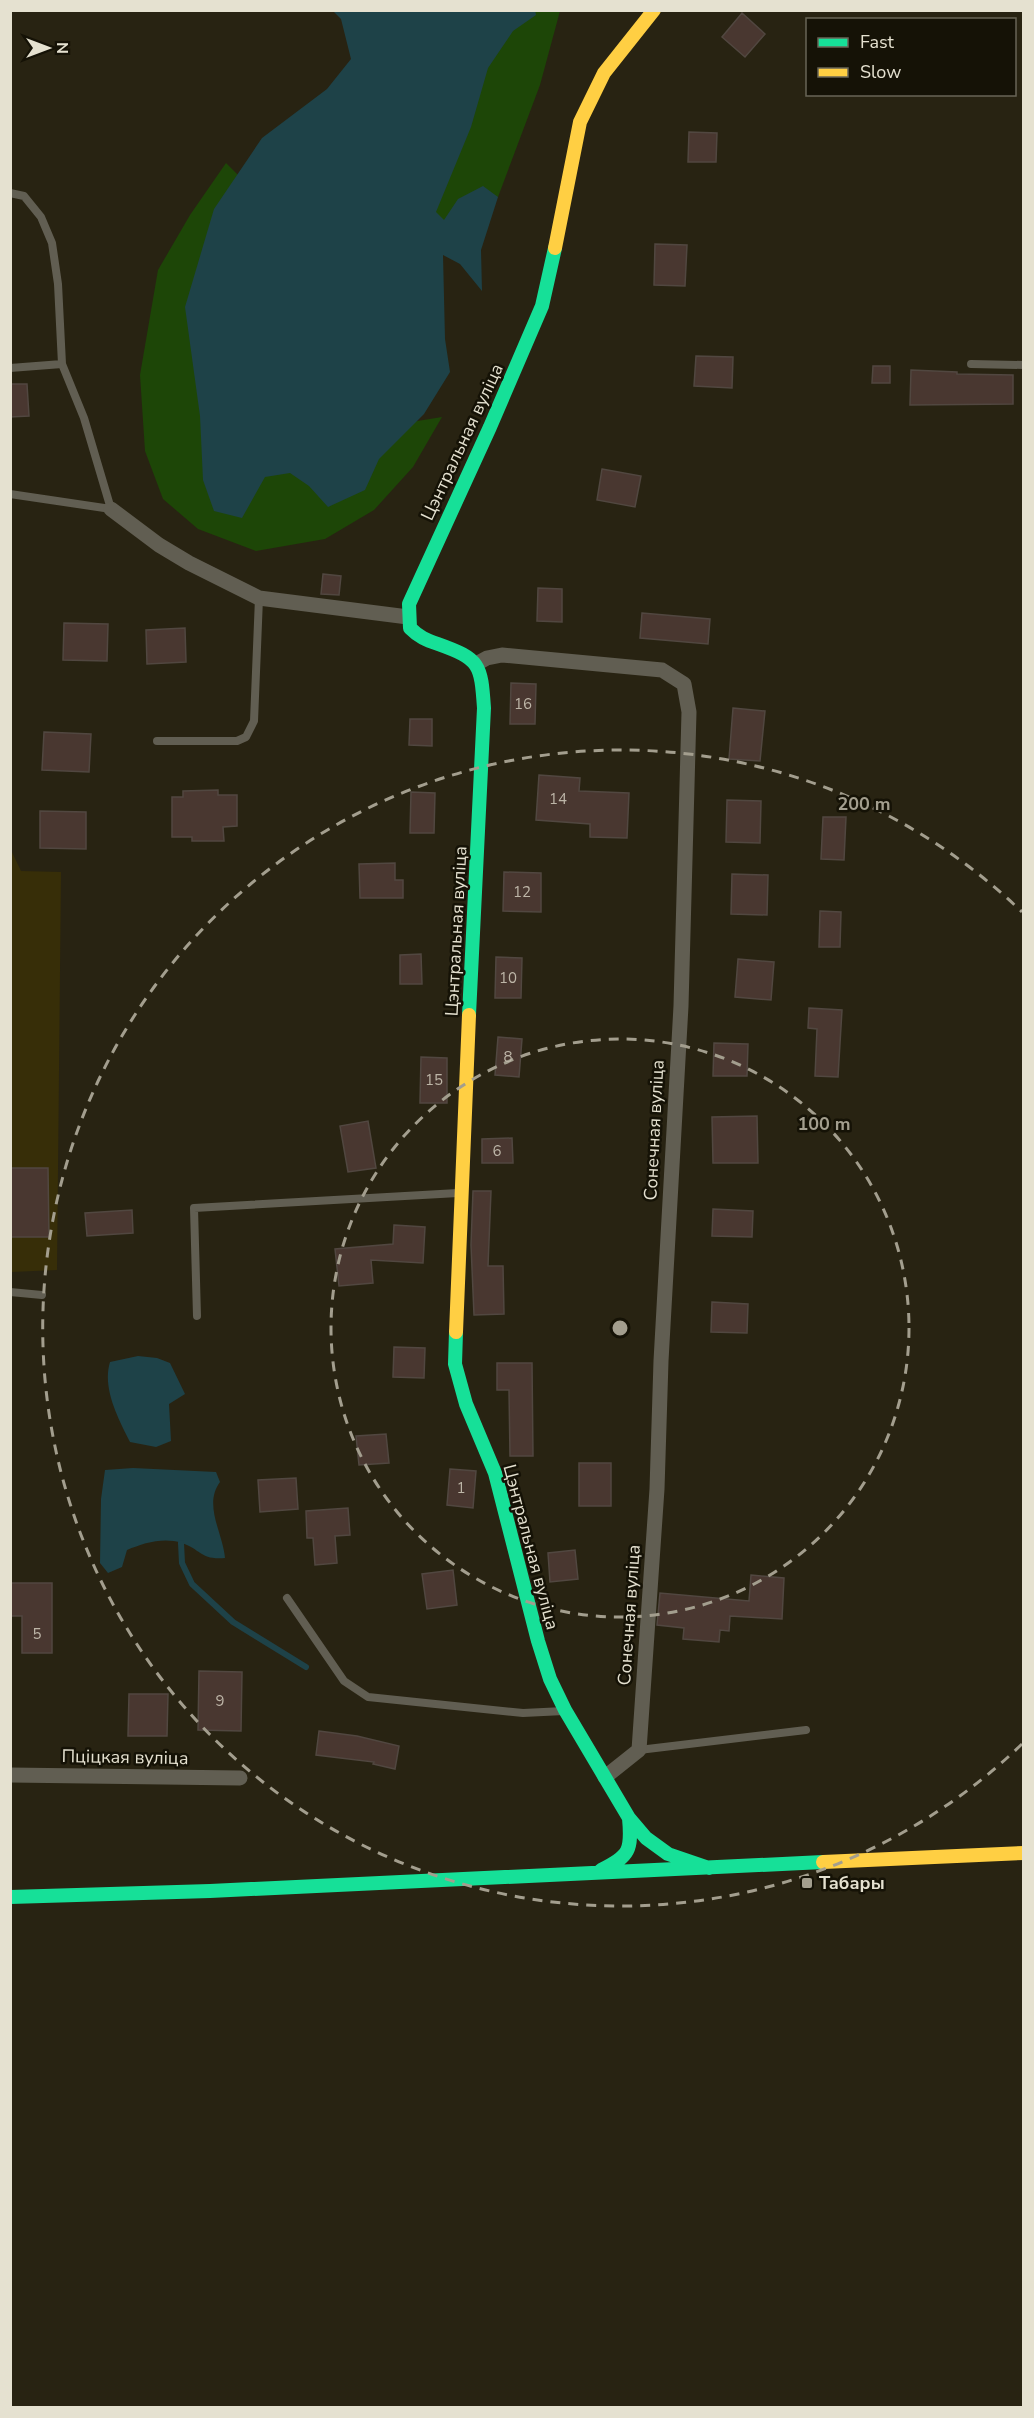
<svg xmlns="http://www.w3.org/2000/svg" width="1034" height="2418" viewBox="0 0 1034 2418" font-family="'Nunito Sans',sans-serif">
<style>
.built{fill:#372e08}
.green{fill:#1d4607}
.water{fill:#1e4248}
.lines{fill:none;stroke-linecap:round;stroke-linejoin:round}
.stream{stroke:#1e4248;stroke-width:6}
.building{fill:#493730;stroke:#514740;stroke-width:1.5}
.lane{stroke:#615e52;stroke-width:8}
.street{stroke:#615e52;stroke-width:15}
.fast{stroke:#16e098;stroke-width:14}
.slow{stroke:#ffcf43;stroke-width:14}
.ring{fill:none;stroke:#a39e8e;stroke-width:3;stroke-dasharray:10 8}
.poi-dot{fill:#a39e8e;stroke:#151206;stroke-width:2}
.labels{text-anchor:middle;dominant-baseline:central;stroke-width:5;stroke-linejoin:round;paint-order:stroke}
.number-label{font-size:15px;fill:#beb6a8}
.street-label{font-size:18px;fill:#e5e1d0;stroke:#151206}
.poi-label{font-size:18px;font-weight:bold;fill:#e5e1d0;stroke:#151206;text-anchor:start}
.centre{fill:#a39e8e;stroke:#151206;stroke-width:3}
.ring-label{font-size:18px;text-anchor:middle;font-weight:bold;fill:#a39e8e;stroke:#151206;stroke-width:5;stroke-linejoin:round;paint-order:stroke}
</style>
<rect width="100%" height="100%" fill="#282312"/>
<!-- built -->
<path class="built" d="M10,848L21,871L61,872L57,1270L11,1272Z"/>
<!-- green -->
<path class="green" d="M488,11H560L540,85L498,197L470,218L421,224Z
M226,163L258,195L245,477L399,424L442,417L413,467L374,510L325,539L256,551L198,529L163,499L145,451L140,375L158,270L190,215Z"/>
<!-- water -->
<path class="water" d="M333,11L535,10L536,15L513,31L488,68L471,127L436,212L444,220L458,199L483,186L498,197L481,250L482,291L460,264L443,255L445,339L450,372L424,414L379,459L365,490L328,507L309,486L290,473L265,477L242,518L214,511L203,480L200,416L185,307L214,209L262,138L327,89L351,59L341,19Z
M138,1356L157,1358L170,1363L185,1394L169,1404L171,1441L156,1447L130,1442C118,1418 102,1388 110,1362Z
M133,1468L216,1472L220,1482C203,1505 223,1533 225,1558C200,1560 202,1550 182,1543C163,1537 144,1543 127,1550L122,1567L108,1573L100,1563L101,1499L105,1470Z"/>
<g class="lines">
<!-- stream -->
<path class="stream" d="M181,1543L182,1563L192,1584L233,1622L306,1667"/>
</g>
<!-- building -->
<path class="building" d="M742,13L765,34L745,57L722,37Z
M689,132L717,133L716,162H688Z
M655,244L687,245L685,286L654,285Z
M696,356L733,357L732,388L694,386Z
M873,366H890V383H872Z
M911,370L957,372V374L1013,375V404L910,405Z
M10,384H27L29,416L10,417Z
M602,469L641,476L635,507L597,500Z
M323,574L341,576L339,595L321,594Z
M538,588L562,589V622L537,621Z
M642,613L710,619L708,644L640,638Z
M64,623L108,624L107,661L63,660Z
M185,628L186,662L147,664L146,630Z
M511,683L536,684L535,724H510Z
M733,708L765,711L760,761L729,759Z
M410,719H432V746L409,745Z
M44,732L91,734L89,772L42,770Z
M539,775L580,778L579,791L629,793L627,838L590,837V824L536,820Z
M218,790V795H237V826L223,827L224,841H192V837H172V797H183V791Z
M411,792L435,793L434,833H410Z
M727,800L761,801L760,843L726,842Z
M40,811L86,812V849L40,848Z
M823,817H846L844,860L821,859Z
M395,863V880H403V898H360L359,864Z
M504,872L541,873V912L503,911Z
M732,874L768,875L767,915L731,914Z
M820,911L841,912L840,947H819Z
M421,954L422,984H400V955Z
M496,957L522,958L521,998H495Z
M738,959L774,962L771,1000L735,997Z
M809,1008L842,1010L838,1077L815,1076L817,1029L808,1028Z
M498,1037L522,1039L519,1077L495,1075Z
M714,1043L748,1044L747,1076H713Z
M421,1057L447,1058V1103H420Z
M757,1116L758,1163H713L712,1117Z
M368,1121L376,1168L348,1172L340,1126Z
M512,1138L513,1163H482V1139Z
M10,1168H48L49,1237H10Z
M473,1191H491L488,1266H503L504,1314L474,1315L471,1245Z
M713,1209L753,1211L752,1237L712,1236Z
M132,1210L133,1233L87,1236L85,1213Z
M394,1225L425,1227L423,1263L371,1260L373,1283L339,1286L335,1249L393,1244Z
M712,1302L748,1304L747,1333L711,1332Z
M394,1347L425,1348L424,1378L393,1377Z
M497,1363H532L533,1456H510L509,1390H497Z
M386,1434L389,1463L359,1465L356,1436Z
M579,1463H611V1506H579Z
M450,1469L476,1471L473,1508L447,1505Z
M296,1478L298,1509L260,1512L258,1480Z
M348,1508L350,1535L335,1536L337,1563L315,1565L313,1538H307L306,1511Z
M575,1550L578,1579L550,1582L548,1553Z
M453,1570L457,1605L427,1609L422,1574Z
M751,1575L784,1578L782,1619L730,1616L729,1631L720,1630L719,1642L683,1639L684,1628L657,1625L660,1593L749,1601Z
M10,1583H52V1653H22V1616H10Z
M199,1671L242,1672L241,1731L198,1730Z
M129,1694H168L167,1736H128Z
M319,1731L357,1736L399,1746L395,1769L373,1764L374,1762L316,1755Z"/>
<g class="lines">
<!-- lane -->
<path class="lane" d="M10,193L24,196L41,217L52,243L58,284L62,364L84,418L111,509L10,494
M971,364L1024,365
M10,368L62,364
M157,741H237L246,737L254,721L259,598
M10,1292L42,1295
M197,1316L194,1208L458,1193
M287,1598L344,1681L368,1697L523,1713L564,1711
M639,1750L806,1730"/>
<!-- street -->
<path class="street" d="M111,509L159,545L189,563L259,598L408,617
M476,664L487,658L502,655L662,670L684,684L689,712L681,1006L661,1361L657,1489L639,1750L605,1777
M10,1775L240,1778"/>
<!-- fast -->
<path class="fast" d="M469,1015L484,708C481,664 480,659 438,644C426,640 419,637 410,628L409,604L490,427L542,306L555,248
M456,1332L455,1364L466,1404L495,1473L538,1641L550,1679L565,1710L629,1818L646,1838L668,1854L709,1868
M601,1870C630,1856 632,1850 629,1818
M10,1897L210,1891L823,1862"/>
<!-- slow -->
<path class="slow" d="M555,248L580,122L604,73L654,10
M456,1332L469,1015
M823,1862L1024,1853"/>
</g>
<!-- distance rings -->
<g class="ring">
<circle cx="620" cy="1328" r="289"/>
<path d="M1022 1744A578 578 0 1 1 1022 912"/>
</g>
<!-- markers -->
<rect class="poi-dot" x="801" y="1877" width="12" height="12" rx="3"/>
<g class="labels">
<!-- number labels -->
<g class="number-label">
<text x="523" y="704">16</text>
<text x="558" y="799">14</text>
<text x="522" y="892">12</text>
<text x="508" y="978">10</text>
<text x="508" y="1057">8</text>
<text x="434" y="1080">15</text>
<text x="497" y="1151">6</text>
<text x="461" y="1488">1</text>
<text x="37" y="1634">5</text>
<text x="220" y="1701">9</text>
</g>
<!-- street labels -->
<g class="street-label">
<text transform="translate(462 442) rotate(-65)">Цэнтральная вуліца</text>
<text transform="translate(456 931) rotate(-87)">Цэнтральная вуліца</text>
<text transform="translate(654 1130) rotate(-87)">Сонечная вуліца</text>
<text transform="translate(531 1547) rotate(75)">Цэнтральная вуліца</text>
<text transform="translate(629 1615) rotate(-86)">Сонечная вуліца</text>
<text transform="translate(125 1757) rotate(1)">Пціцкая вуліца</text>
</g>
<!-- poi labels -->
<g class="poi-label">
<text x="819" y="1883">Табары</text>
</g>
</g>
<circle cx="620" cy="1328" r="9" class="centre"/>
<g class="ring-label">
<text x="864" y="810">200 m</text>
<text x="824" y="1130">100 m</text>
</g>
<!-- border -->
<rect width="1034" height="2418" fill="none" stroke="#e5e1d0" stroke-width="24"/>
<!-- legend -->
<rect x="806" y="18" width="210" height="78" fill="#151206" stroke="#686557" stroke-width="1.5"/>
<rect x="818" y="38" width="30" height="9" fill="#16e098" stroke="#686557" stroke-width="1.5"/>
<text x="860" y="48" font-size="18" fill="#e5e1d0">Fast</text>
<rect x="818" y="68" width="30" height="9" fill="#ffcf43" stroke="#686557" stroke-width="1.5"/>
<text x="860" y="78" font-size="18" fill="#e5e1d0">Slow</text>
<!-- north arrow -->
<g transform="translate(48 48) rotate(90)" stroke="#151206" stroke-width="4.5" paint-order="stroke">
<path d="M0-4.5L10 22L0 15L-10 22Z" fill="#e5e1d0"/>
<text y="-9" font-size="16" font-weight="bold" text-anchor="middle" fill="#e5e1d0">N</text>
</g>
</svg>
